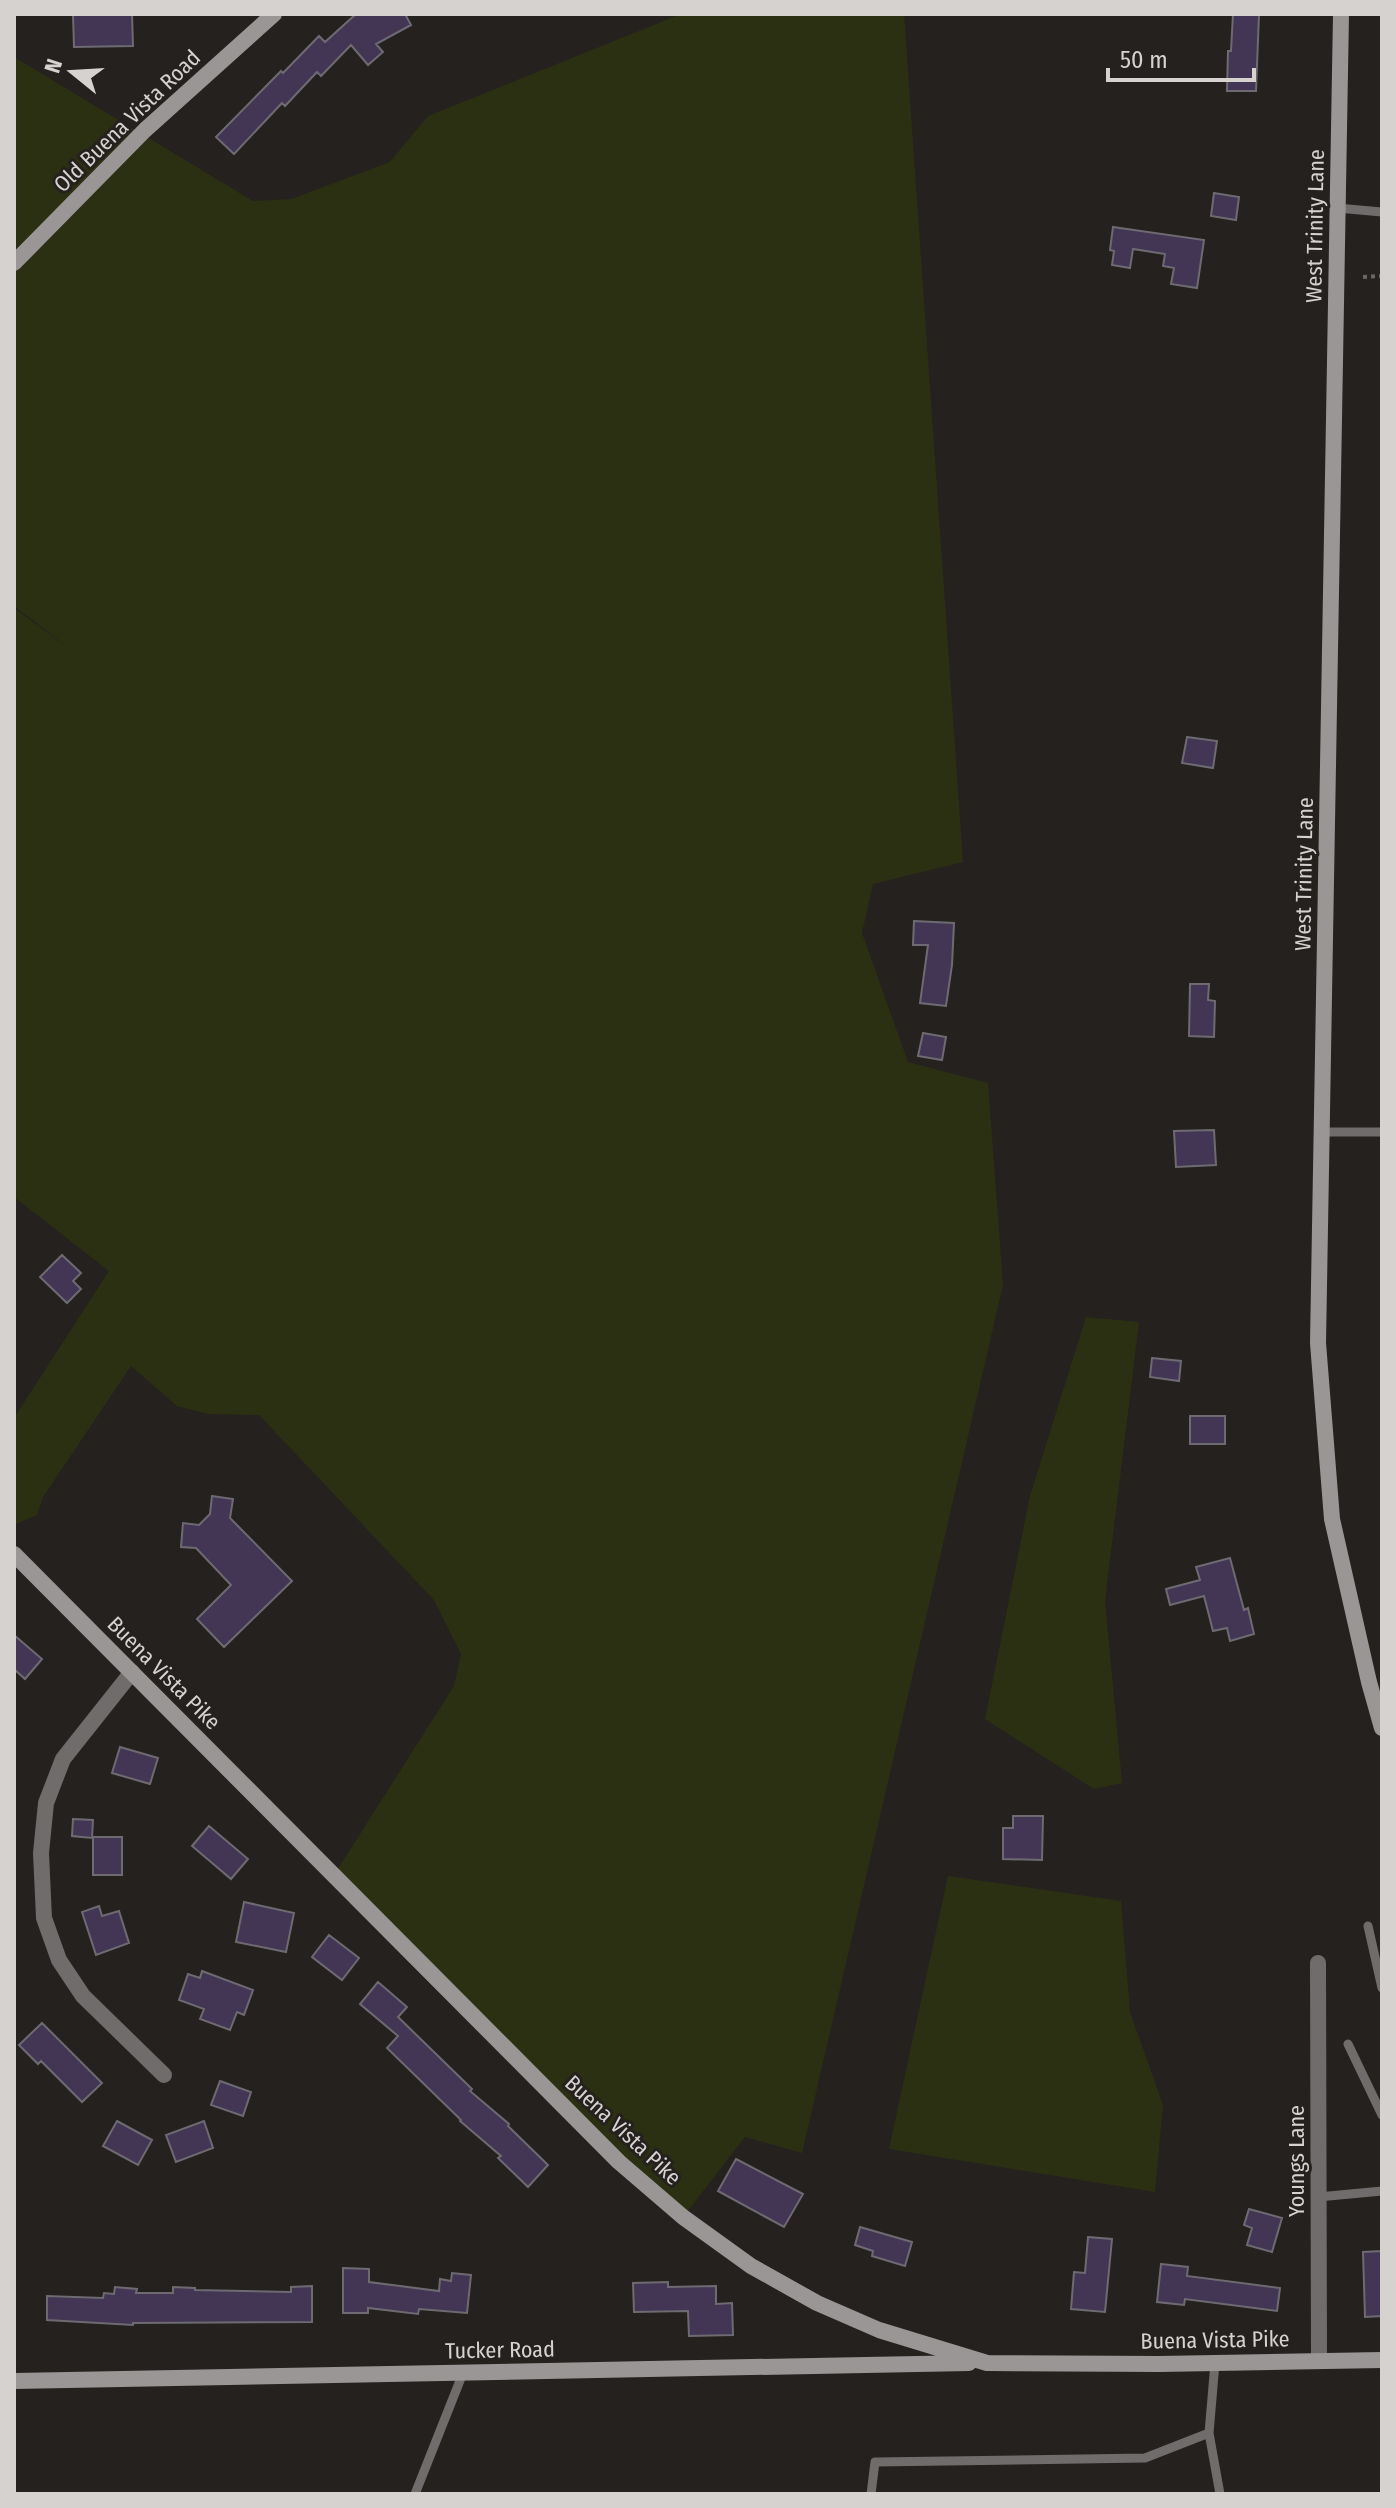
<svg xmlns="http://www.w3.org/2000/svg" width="1396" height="2508" viewBox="0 0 1396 2508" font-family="'Fira Sans Condensed',sans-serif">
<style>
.green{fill:#2c3013}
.building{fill:#433554;stroke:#6d6b71;stroke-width:2}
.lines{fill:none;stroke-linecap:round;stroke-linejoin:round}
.path{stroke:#696663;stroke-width:4;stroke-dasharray:4 4;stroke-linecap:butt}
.lane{stroke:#6f6c6b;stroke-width:9}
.street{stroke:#6f6c6b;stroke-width:16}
.secondary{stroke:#9b9696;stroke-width:16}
.labels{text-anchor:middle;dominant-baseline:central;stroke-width:6;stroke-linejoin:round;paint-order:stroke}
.street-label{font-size:22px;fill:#d5d2d0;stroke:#25211e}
</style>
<rect width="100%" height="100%" fill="#25211e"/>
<!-- green -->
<path class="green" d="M681,14H904L963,862L873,884L862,933L908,1062L988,1083L1003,1285L802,2153L745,2137L683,2217L334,1875L454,1686L461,1654L434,1600L259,1415L208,1414L177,1406L131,1366L43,1497L37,1515L14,1525V1418L109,1271L14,1197V608L74,652L14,606V57L253,201L291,199L390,162L428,116Z
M1086,1317L1139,1322L1105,1601L1122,1783L1094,1789L985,1719L1030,1496Z
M948,1876L1121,1901L1130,2012L1163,2105L1155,2192L889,2149Z"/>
<!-- building -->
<path class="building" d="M73,14H132L133,46L74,47Z
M356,14H405L411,25L376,44L383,52L368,65L351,45L321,76L317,72L285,106L282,103L234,154L216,137L281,71L283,73L319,36L325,42Z
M1233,14H1259L1256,91H1227L1228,51H1231Z
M1214,193L1239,197L1236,220L1211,216Z
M1113,227L1204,240L1197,288L1171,284L1174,268L1163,266L1165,254L1133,249L1130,268L1112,265L1114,251L1110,250Z
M1187,737L1217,741L1213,768L1182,763Z
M914,921L954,923L952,965L946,1006L920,1003L928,945H913Z
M1190,984H1209L1208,1000L1215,1001L1214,1037L1189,1036Z
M923,1033L946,1037L942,1060L918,1056Z
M1214,1130L1216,1165L1176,1167L1174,1131Z
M62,1255L81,1273L73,1281L81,1289L67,1303L40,1277Z
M1152,1358L1181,1361L1179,1381L1150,1377Z
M1190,1416H1225V1444H1190Z
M212,1496L233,1499L230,1518L292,1581L224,1647L197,1619L231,1585L196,1548L181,1547L183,1523L199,1525L210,1514Z
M1230,1558L1244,1610L1248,1608L1254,1634L1230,1641L1227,1628L1213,1631L1204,1596L1170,1605L1166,1589L1200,1580L1196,1567Z
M14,1635L42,1659L25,1679L14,1669Z
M120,1747L158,1758L150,1784L112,1773Z
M1013,1816H1043L1042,1860L1003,1859V1828H1013Z
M73,1819L93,1820L92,1838L72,1836Z
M209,1826L248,1859L231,1879L192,1846Z
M93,1837H122V1875H93Z
M244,1902L294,1913L286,1952L236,1942Z
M99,1906L102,1916L119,1911L129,1943L96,1955L82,1912Z
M329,1935L359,1958L342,1980L312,1957Z
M202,1971L253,1990L244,2015L237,2012L230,2030L200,2019L204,2009L179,2000L188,1974L200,1978Z
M378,1982L407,2007L398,2017L472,2089L470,2091L509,2124L508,2126L548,2165L528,2187L498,2158L501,2156L460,2121L461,2120L387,2048L398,2036L360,2004Z
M42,2023L102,2083L82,2102L41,2061L38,2064L19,2045Z
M220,2081L251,2092L243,2116L211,2105Z
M117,2121L152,2140L138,2165L103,2146Z
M204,2121L213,2148L176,2162L166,2135Z
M736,2159L803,2194L784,2227L718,2191Z
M1249,2209L1282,2218L1272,2252L1247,2245L1252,2228L1244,2225Z
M860,2227L912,2242L905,2266L872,2256L873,2251L855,2245Z
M1088,2237L1112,2239L1105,2312L1071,2309L1074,2272L1085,2273Z
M1382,2251V2316L1365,2317L1363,2252Z
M1161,2264L1188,2267L1187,2276L1280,2288L1277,2311L1185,2299L1184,2305L1157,2302Z
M343,2268L369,2269V2282L439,2291L440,2279L451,2281L452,2273L471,2275L467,2313L419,2309L418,2314L368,2308V2313H343Z
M668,2282V2287L716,2286V2304L732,2303L733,2335L689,2336L688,2311L634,2312L633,2283Z
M312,2286V2322L133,2323V2325L47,2320V2296L103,2298L104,2293L114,2294L115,2287L137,2289L136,2293H173V2287L195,2288V2290L291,2292V2287Z"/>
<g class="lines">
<!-- path -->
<path class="path" d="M1363,277L1382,276"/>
<!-- lane -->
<path class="lane" d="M1337,208L1382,212
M1322,1132H1382
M1368,1926L1382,1988
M1348,2044L1382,2115
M1318,2197L1382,2191
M1215,2363L1209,2433L1220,2494
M415,2494L463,2373
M871,2494L875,2462L1145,2458L1209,2433"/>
<!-- street -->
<path class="street" d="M132,1672L63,1759L46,1803L41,1853L44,1918L59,1960L83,1996L164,2075
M1318,1963L1319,2360"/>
<!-- secondary -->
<path class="secondary" d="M1341,14L1318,1343L1332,1519L1369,1682L1382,1728
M14,263L145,130L274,14
M14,1554L619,2162L683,2217L751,2266L817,2303L879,2330L987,2363L1159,2364L1382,2360
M14,2381L969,2363"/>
</g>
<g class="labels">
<!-- street labels -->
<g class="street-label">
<text transform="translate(127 121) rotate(-44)">Old Buena Vista Road</text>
<text transform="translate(1315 226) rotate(-89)">West Trinity Lane</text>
<text transform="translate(1304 874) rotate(-89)">West Trinity Lane</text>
<text transform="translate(164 1673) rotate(45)">Buena Vista Pike</text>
<text transform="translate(623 2130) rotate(43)">Buena Vista Pike</text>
<text transform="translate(1296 2161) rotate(-90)">Youngs Lane</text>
<text transform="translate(1215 2340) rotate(-1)">Buena Vista Pike</text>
<text transform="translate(500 2350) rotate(-1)">Tucker Road</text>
</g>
</g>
<!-- border -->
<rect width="1396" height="2508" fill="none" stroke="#d5d2d0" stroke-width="32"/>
<!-- north arrow -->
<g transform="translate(72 72) rotate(288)" stroke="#25211e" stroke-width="6" paint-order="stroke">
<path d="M0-6L14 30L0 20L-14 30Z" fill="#d5d2d0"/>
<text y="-12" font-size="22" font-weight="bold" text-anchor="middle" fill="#d5d2d0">N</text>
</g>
<!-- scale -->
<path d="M1108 68v12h146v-12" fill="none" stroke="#d5d2d0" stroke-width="4"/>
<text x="1120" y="68" font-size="24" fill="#d5d2d0" stroke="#25211e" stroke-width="6" paint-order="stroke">50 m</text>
</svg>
